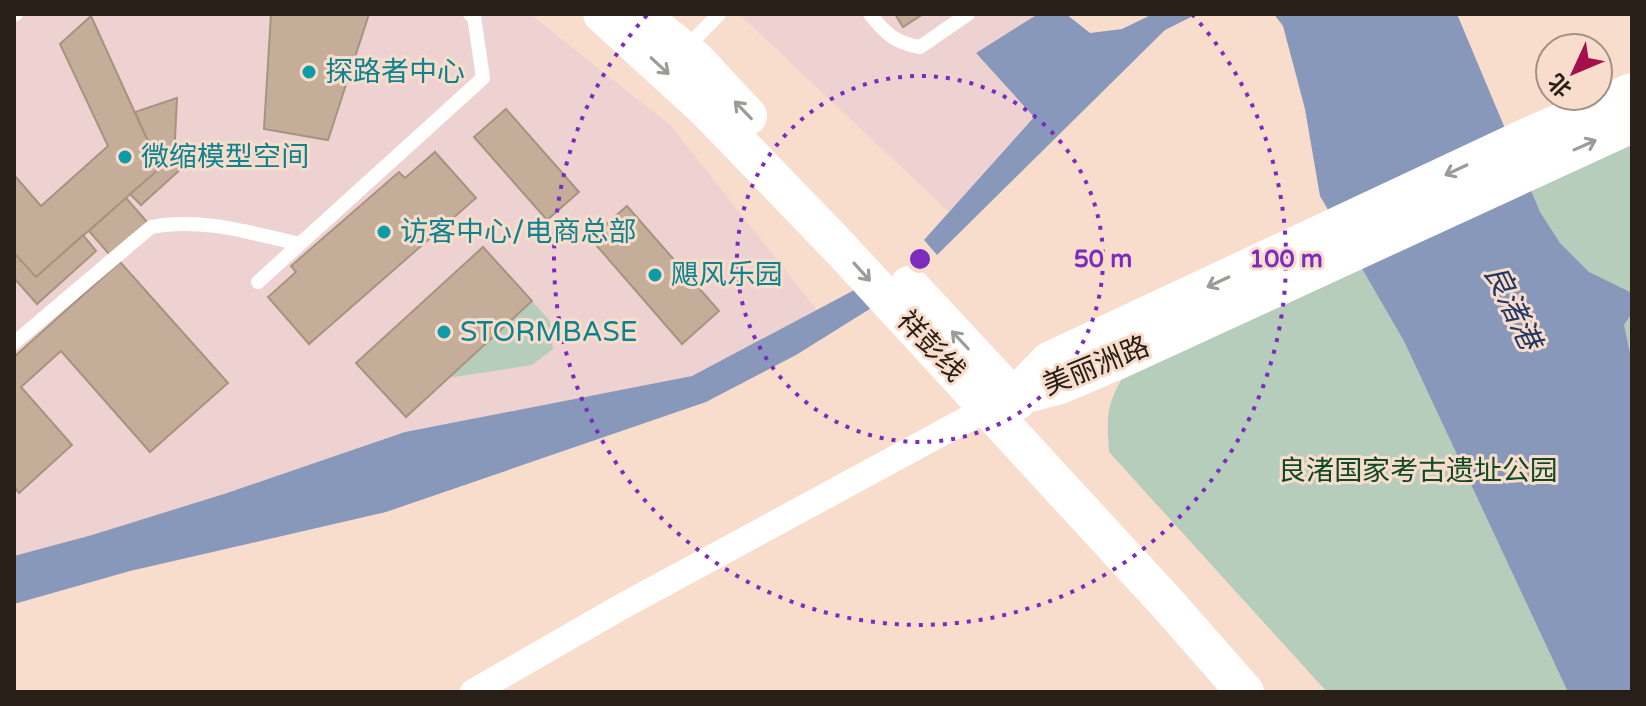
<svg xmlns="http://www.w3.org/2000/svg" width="1646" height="706" viewBox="0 0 1646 706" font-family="'Varela Round','Noto Sans SC',sans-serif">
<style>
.commercial{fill:#edd2d1}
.green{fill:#b7cdbc}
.water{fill:#8798bb}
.building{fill:#c4ae99;stroke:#a8937f;stroke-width:2}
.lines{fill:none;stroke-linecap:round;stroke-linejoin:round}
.lane{stroke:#fff;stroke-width:14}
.street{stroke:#fff;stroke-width:26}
.secondary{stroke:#fff;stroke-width:38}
.oneway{stroke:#9e9a97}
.ring{fill:none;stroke:#7b2cbf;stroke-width:4;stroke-dasharray:4 8}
.culture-dot{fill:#0f9aa8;stroke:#f9ddcc;stroke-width:3}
.labels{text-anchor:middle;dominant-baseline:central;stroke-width:6;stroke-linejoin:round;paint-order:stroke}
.culture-label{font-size:28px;fill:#0d838f;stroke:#f9ddcc;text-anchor:start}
.street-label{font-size:28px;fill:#281f18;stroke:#f9ddcc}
.park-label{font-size:28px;fill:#0e4a26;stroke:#f9ddcc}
.water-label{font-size:30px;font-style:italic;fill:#223765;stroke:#f9ddcc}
.centre{fill:#7b2cbf;stroke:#f9ddcc;stroke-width:4}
.ring-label{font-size:24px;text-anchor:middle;font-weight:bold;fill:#7b2cbf;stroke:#f9ddcc;stroke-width:6;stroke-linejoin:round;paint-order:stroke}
</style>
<rect width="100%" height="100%" fill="#f9ddcc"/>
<!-- commercial -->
<path class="commercial" d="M14,14H530L670,125L817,310L692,376L405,432L227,493L92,535L14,556Z
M739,14H1038L976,53L1034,116L949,212Z"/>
<!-- green -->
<path class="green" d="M1632,141V692H1327L1109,452C1106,413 1107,402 1128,369Z
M532,301L550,321L553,349L532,365L448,378Z"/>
<!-- water -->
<path class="water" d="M1038,14H1066L1090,33L1122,29L1153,14H1197L1165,30L937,255L924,240L1034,117L976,53Z
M1274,14H1457L1540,212L1560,243L1589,272L1632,293V313L1624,325L1632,363V692H1568L1404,341L1320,196L1305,109L1283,26Z
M875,279L889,297L796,355L706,402L386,512L130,571L14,604V556L92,535L227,493L405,432L692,376Z"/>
<!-- building -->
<path class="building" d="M271,14H369L328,140L264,129Z
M895,14H923L903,27Z
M91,16L160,168L36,277L14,253V175L41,206L108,146L60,44Z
M177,98L174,159L183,167L141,205L130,194L160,168L135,112Z
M506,109L579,192L547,220L474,137Z
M435,152L476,198L309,344L268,297L296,272L291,266L399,172L405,178Z
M126,198L147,222L110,255L89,231Z
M627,206L719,311L682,344L590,238Z
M83,235L96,251L37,304L14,278V253L36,277Z
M483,247L532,301L406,417L356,363Z
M120,262L228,383L150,452L61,351L21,387L72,445L19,493L14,487V357Z"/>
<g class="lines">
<!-- lane -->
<path class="lane" d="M870,14C885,33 895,43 920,47L968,14
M14,15L16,14
M684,50L719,14
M258,282L483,78L474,16L470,14
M14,343L151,227C201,217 251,233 300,244"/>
<!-- street -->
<path class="street" d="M473,692L621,607L999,402"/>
<!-- secondary -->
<path class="secondary" d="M602,14L706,109L840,248L1166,602L1245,692
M639,14L695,59L748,116
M909,285L1017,401
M1014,397L1049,361L1527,137L1632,92
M1014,397L1060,385L1121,359L1632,124"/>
</g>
<!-- one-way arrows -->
<defs><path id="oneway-shaft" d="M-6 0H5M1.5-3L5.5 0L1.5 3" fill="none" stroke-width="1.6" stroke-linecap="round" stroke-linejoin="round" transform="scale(2)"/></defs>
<g class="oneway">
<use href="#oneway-shaft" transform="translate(660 66) rotate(43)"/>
<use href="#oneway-shaft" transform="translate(743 110) rotate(-134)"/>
<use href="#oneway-shaft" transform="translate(1585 145) rotate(-24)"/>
<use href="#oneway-shaft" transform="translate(1456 170) rotate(155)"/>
<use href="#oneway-shaft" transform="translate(862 272) rotate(48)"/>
<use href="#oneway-shaft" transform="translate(1218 282) rotate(155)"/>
<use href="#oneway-shaft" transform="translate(960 340) rotate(-133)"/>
</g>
<!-- distance rings -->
<g class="ring">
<circle cx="920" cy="259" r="183"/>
<path d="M1192 14A366 366 0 1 1 648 14"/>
</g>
<!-- markers -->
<g class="culture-dot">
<circle cx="309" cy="72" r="8"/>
<circle cx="125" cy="157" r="8"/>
<circle cx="384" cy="232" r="8"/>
<circle cx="655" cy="275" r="8"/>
<circle cx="444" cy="332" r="8"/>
</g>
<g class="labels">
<!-- culture labels -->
<g class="culture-label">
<text x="325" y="72">探路者中心</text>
<text x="141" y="157">微缩模型空间</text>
<text x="400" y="232">访客中心/电商总部</text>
<text x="671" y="275">飓风乐园</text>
<text x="460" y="332">STORMBASE</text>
</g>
<!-- street labels -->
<g class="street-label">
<text transform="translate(931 346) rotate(47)">祥彭线</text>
<text transform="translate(1096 366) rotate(-22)">美丽洲路</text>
</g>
<!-- park labels -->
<g class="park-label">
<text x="1418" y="471">良渚国家考古遗址公园</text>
</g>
<!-- water labels -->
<g class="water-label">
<text transform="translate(1512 307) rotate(64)">良渚港</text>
</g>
</g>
<circle cx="920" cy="259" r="12" class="centre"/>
<g class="ring-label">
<text x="1103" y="267">50 m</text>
<text x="1286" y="267">100 m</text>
</g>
<!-- border -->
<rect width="1646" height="706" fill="none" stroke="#281f18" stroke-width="32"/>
<!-- north arrow -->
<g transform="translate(1574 72) rotate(226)"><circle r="38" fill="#f9ddcc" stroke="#a59184" stroke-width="2"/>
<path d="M0-6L14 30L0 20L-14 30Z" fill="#a50f4b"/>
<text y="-12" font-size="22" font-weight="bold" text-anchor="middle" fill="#281f18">北</text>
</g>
</svg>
